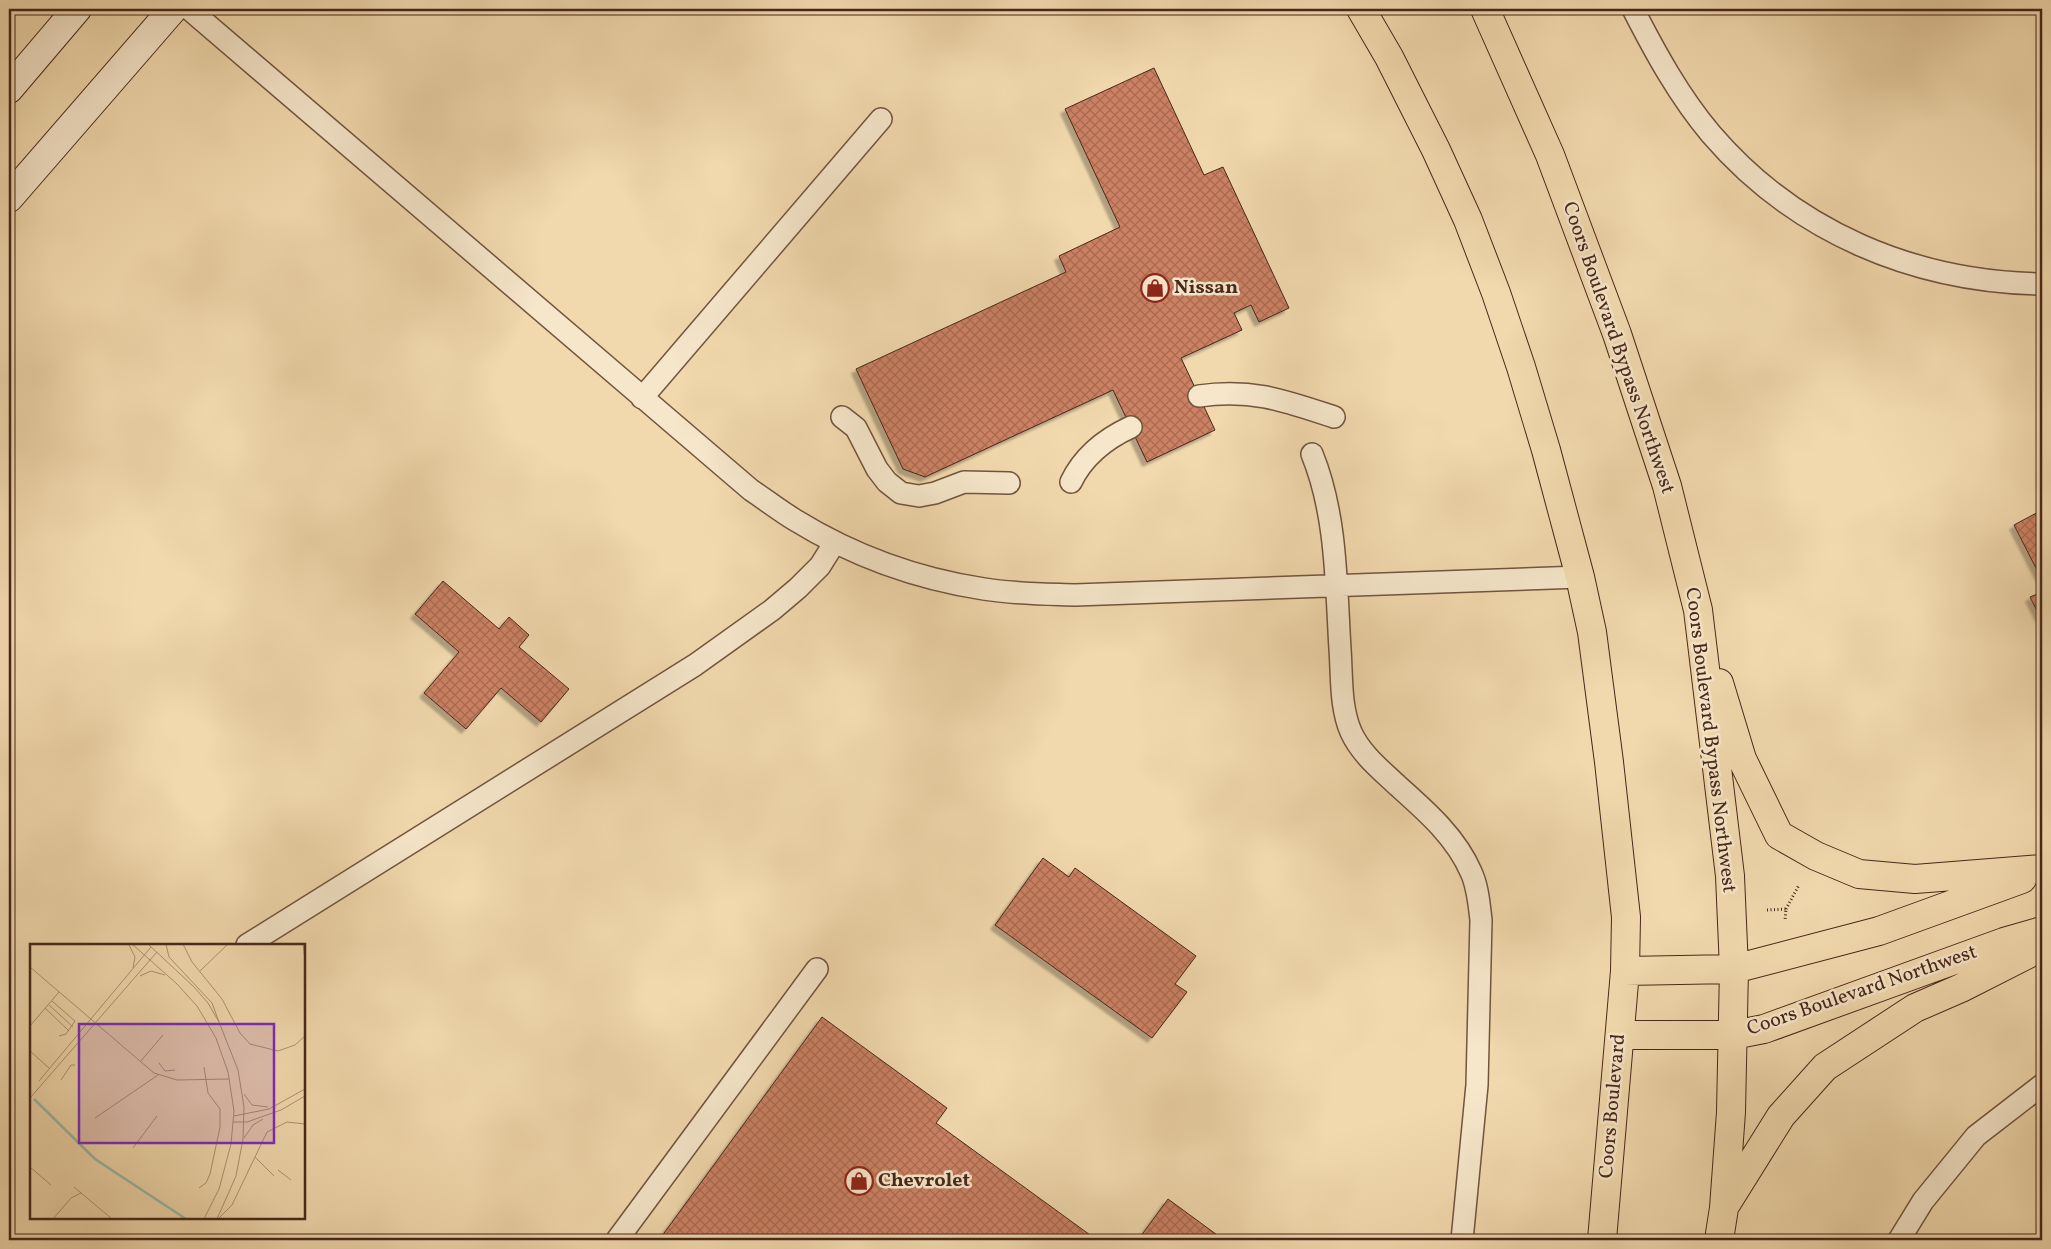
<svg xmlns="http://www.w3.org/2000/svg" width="2051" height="1249" viewBox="0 0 2051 1249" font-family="Vollkorn,serif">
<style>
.building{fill:url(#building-cross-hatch);stroke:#48271a;filter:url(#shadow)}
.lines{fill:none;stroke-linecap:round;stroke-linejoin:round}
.lane-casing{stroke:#72543f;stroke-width:24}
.secondary-casing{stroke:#48271a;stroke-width:30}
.primary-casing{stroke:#48271a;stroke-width:30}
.path{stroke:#48271a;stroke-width:3;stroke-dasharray:1 2.5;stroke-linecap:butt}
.lane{stroke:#f6e6ca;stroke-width:21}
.secondary{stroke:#f6e6ca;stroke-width:28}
.primary{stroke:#f1d9ad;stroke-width:28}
.labels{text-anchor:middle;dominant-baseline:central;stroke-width:5;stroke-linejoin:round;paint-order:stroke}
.poi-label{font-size:20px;font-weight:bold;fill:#48271a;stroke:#f6e6ca;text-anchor:start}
.street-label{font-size:20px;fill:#48271a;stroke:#f6e6ca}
.inset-river{fill:none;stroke:#9bbaa9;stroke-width:2.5}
.inset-road{fill:none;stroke:#ad9272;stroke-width:1}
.view{fill:#7b2cbf;fill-opacity:0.15;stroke:#7b2cbf;stroke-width:2.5}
.inset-edge{fill:none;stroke:#48271a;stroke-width:2.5}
</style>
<defs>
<pattern id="building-cross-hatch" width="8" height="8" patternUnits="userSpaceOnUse" patternTransform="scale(1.25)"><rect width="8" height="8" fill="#cc8163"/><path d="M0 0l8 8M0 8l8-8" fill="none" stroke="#a86a51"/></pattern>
<filter id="shadow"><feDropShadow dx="-4.5" dy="4.5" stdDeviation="1" flood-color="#0004"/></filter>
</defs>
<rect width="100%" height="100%" fill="#f1d9ad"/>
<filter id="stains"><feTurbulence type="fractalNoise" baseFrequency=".004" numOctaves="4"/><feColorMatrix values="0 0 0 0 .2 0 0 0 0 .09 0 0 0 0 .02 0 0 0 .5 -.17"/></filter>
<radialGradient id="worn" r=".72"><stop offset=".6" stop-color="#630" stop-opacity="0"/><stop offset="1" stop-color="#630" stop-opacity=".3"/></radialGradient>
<!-- building -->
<path class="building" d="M1154,68L1204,175L1223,167L1289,308L1259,322L1251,305L1234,313L1242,330L1181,358L1215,430L1147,462L1113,390L925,477L903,469L856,369L1066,272L1059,256L1120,227L1065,109Z
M2042,510V580L2014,525Z
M443,581L499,629L509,617L529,635L519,647L569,689L541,722L501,688L466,729L424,693L459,652L415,614Z
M2042,592V621L2030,597Z
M1043,858L1069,877L1075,868L1196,956L1175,984L1187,992L1152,1038L995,925Z
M822,1017L947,1108L936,1123L1097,1240H659Z
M1168,1199L1224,1240H1138Z"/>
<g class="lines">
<defs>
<path id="lane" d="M189,9L751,490C766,500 780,511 795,520C852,555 918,579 984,589C1014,594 1045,594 1075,595L1580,577
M1633,9C1655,52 1679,96 1711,134C1795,232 1914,282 2042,284
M1199,396C1251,388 1286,401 1334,417
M642,398L881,119
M842,417L856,428L877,469L887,482L901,493L919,496L935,493L964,482L1009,483
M1312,454C1337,515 1336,585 1340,649C1342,676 1340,707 1351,732C1361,754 1380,769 1398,786C1426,811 1456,837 1471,872C1478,887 1479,904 1481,920L1477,1085L1462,1240
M1071,482C1083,457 1105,439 1131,427
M247,945L695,665L772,610L798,588L820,566L835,542
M617,1240L817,969
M1899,1240L1923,1201L1976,1136L2042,1085"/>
<path id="secondary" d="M9,89L77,9
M9,198L173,9"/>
<path id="primary" d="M1361,9L1389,57L1436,150L1468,220L1496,293L1521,367L1546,450L1580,577L1592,632L1609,762L1626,917L1625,971L1602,1240
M1485,9L1550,155L1617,334L1667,486L1698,610L1730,876L1734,969L1731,1112L1724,1208L1719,1240
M1719,683L1742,759L1779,835L1816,856L1859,874L1915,879L2042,869
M1625,971L1734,969L1879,931L2022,879
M1620,1035H1733L1764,1029L2004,942L2042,931
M1726,1204L1781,1116L1825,1067L1915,1008L1961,988L2042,947"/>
</defs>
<!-- lane casing -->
<use href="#lane" class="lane-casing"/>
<!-- secondary casing -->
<use href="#secondary" class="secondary-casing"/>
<!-- primary casing -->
<use href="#primary" class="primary-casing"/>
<!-- path -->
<path class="path" d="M1786,909L1799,885
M1767,910L1786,909L1785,920"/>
<!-- lane -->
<use href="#lane" class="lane"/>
<!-- secondary -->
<use href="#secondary" class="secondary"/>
<!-- primary -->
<use href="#primary" class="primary"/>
</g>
<!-- icons -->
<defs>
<symbol id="shop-ring" viewBox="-11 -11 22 22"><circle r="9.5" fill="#f6e6ca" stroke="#8f2418" stroke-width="1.5"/><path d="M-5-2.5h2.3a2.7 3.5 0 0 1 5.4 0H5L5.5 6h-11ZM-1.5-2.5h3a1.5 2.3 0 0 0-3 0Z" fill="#8f2418"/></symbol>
</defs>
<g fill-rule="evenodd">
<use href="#shop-ring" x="1139" y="272" width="32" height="32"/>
<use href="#shop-ring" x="843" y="1165" width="32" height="32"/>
</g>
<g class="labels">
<!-- poi labels -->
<g class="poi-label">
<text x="1174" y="288">Nissan</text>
<text x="878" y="1181">Chevrolet</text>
</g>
<!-- street labels -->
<g class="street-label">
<text transform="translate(1618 348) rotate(71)">Coors Boulevard Bypass Northwest</text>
<text transform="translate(1710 740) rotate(83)">Coors Boulevard Bypass Northwest</text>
<text transform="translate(1862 991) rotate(-19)">Coors Boulevard Northwest</text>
<text transform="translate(1613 1106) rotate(-85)">Coors Boulevard</text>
</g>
</g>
<!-- overview -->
<g transform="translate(30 944)">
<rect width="275" height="275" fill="#f1d9ad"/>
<path class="inset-river" d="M4,155L65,215L156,275"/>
<path class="inset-road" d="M102,0L147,40L167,62L186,94L198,128L204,167L201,200L189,245L174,275M118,0L164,43L178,59L189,78L208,126L214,163L213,195L206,232L187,275M136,0L139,13L182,59L189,78M153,0L162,18L192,55L210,89L220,100L248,107L265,101L275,92M273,0L275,16M99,1L105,13L103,24M0,23L124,129L147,136L199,135M170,27L198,0M110,32L121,27L135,31M22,57L45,77L36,90L29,92M19,61L43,83M15,64L39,87M0,82L29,48M0,107L19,124M110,118L133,91M129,119L135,127L145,126M31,136L41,121H45M9,137L121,3M214,150L222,161L238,163M0,154L127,8M204,172L239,165L275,145M65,174L128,131M203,178H217L251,166L275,152M214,194L223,181L233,175M103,204L127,172M225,213L244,232M0,223L21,241M248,226L261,236M44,243L82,275M169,244L176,239L180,230L190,183V165L178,149L174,123M23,275L41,254L51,249M188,275L202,261L237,188L257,178L275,180"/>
<path class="view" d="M49,80H244V199H49Z"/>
<rect width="275" height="275" class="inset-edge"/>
</g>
<!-- margin -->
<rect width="2051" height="1249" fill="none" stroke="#f1d9ad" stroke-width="30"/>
<rect x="10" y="10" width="2031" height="1229" fill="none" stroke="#48271a" stroke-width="2.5"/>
<rect x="15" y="15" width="2021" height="1219" fill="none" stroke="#48271a"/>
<rect width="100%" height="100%" filter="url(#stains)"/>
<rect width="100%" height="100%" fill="url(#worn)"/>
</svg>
